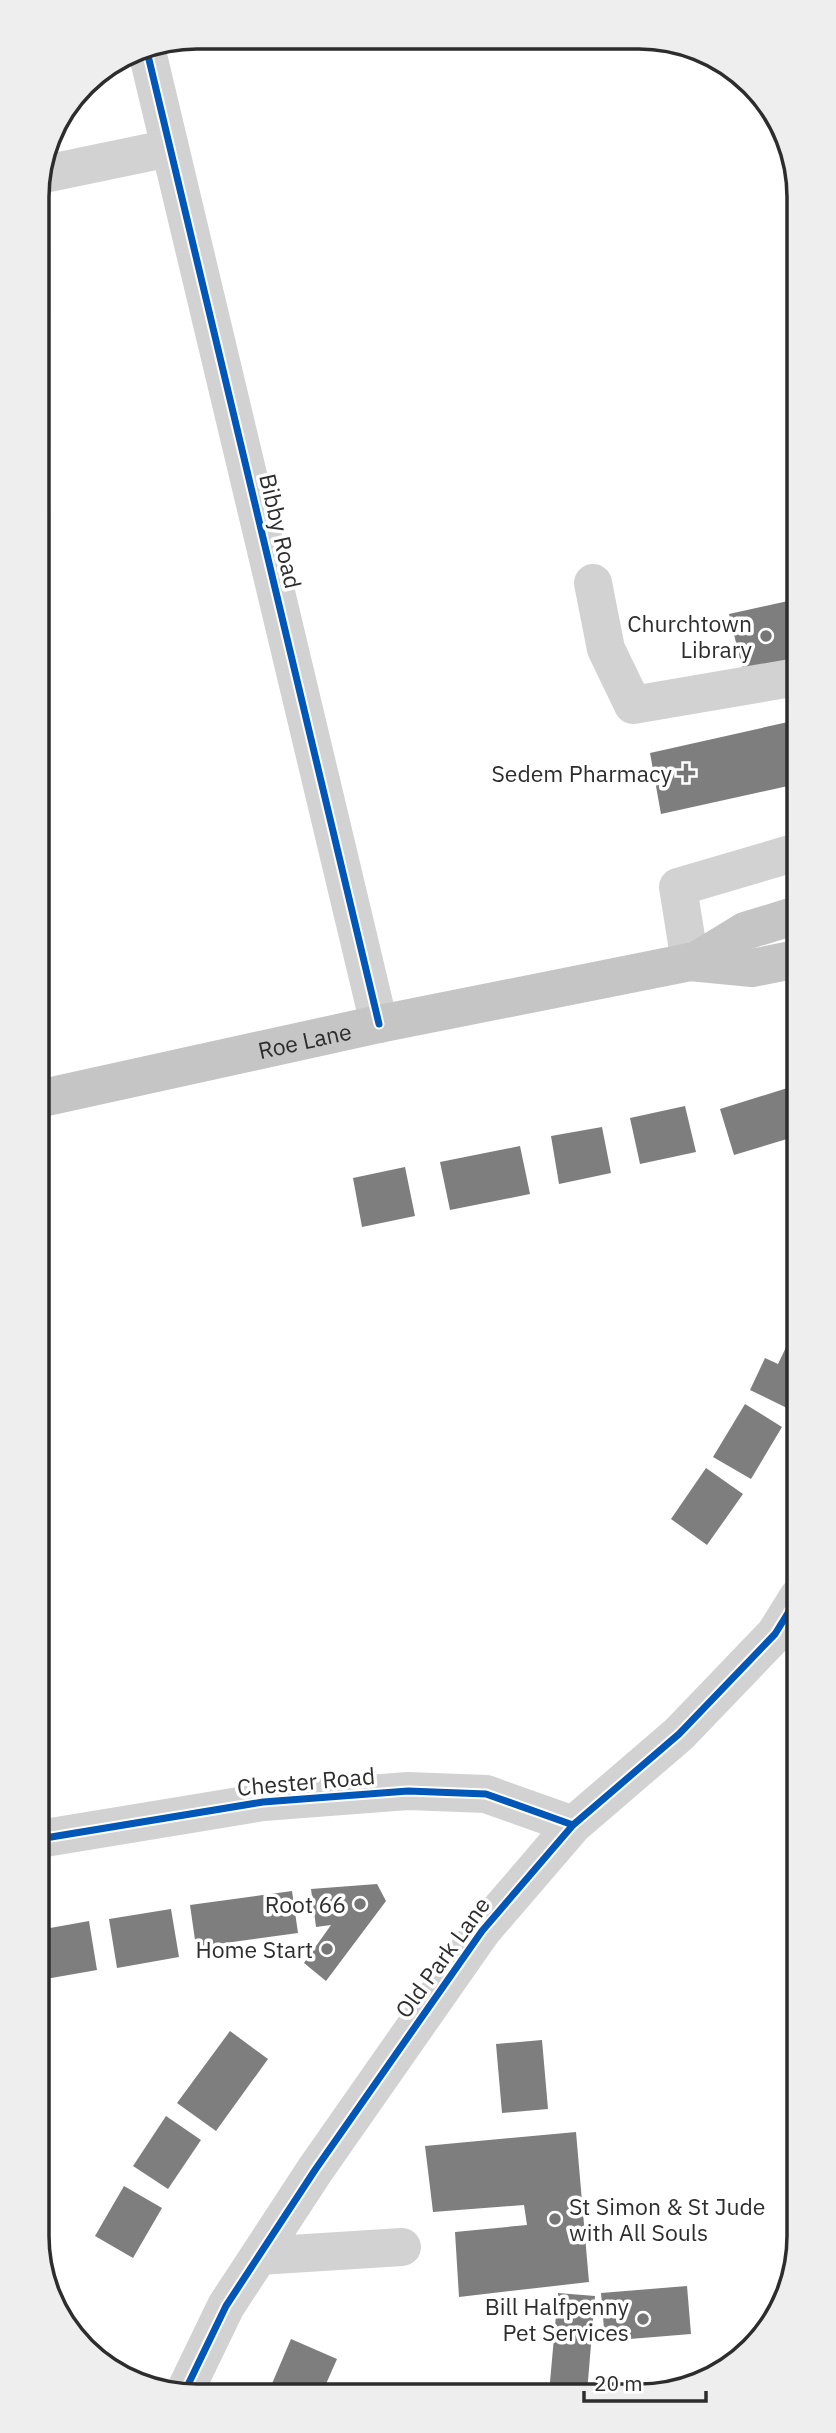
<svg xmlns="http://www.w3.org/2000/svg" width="836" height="2433" viewBox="0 0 836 2433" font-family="'IBM Plex Sans',sans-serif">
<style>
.building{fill:#7e7e7e}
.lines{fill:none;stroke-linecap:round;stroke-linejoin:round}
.minor{stroke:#d2d2d2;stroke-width:38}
.major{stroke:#c5c5c5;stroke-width:38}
.cycleway-casing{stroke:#fff;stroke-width:11}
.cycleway{stroke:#0057b8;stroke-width:7}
.poi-dot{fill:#767676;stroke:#fff;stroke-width:2.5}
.labels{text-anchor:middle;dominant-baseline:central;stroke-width:7;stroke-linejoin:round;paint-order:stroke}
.street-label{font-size:23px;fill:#2d2d2d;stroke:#fff}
.poi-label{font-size:23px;fill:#2d2d2d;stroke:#fff;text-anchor:end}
.rim{fill:none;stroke:#2d2d2d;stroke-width:3.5}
</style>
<rect width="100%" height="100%" fill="#fff"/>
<!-- building -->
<path class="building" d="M797,599V659L743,671L729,614Z
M797,720V784L661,814L650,753Z
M797,1085V1136L734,1155L720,1109Z
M685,1106L696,1152L640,1164L630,1118Z
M602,1127L611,1173L559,1184L551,1136Z
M520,1146L530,1194L450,1210L440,1162Z
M405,1167L415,1216L362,1227L353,1178Z
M790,1339L798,1343V1400L793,1411L750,1390L765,1358L778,1364Z
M745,1404L782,1427L751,1479L713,1457Z
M706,1468L743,1494L707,1545L671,1519Z
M377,1884L386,1901L326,1981L304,1963L331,1925L316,1927L311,1889Z
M292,1891L298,1933L196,1947L190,1905Z
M171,1909L179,1957L117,1968L109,1919Z
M89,1921L97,1970L40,1980L39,1930Z
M230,2031L268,2059L216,2131L177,2103Z
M542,2040L548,2109L502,2113L496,2044Z
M166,2116L201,2140L168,2189L133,2166Z
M576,2132L589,2282L459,2297L455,2232L527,2225L524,2205L433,2212L425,2146Z
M124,2186L162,2208L133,2258L95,2236Z
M687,2286L691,2334L605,2341L601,2293Z
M558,2293L595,2296L587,2393H549Z
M291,2339L337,2359L322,2393H268Z"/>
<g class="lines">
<!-- minor -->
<path class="minor" d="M146,47L379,1024
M40,175L170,148
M593,583L606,649L633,705L797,677
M690,962L678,887L797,852
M39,1839L263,1802L408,1791L486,1794L573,1825
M259,2256L402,2247
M184,2393L226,2306L315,2170L482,1931L573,1825L679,1734L775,1634L798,1597"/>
<!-- major -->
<g class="major">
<path d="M696,961L745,931L797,915"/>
<path id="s1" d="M38,1099L379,1024L690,962L752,968L797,959"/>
</g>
<defs>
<path id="cycleway" d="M146,47L379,1024
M39,1839L263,1802L408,1791L486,1794L573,1825
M184,2393L226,2306L315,2170L482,1931L573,1825L679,1734L775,1634L798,1597"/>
</defs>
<!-- cycleway casing -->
<use href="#cycleway" class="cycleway-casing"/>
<!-- cycleway -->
<use href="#cycleway" class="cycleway"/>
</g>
<!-- markers -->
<g class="poi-dot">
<circle cx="766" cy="636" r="7"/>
<path d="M682.5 762.5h7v7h7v7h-7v7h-7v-7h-7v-7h7z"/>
<circle cx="360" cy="1904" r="7"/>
<circle cx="327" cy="1949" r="7"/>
<circle cx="555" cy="2219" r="7"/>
<circle cx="643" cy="2319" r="7"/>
</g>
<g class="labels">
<!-- street labels -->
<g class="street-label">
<text transform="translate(281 531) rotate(77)">Bibby Road</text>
<text stroke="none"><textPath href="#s1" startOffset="273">Roe Lane</textPath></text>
<text transform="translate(306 1781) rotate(-5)">Chester Road</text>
<text transform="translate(442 1957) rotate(-54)">Old Park Lane</text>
</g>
<!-- poi labels -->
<g class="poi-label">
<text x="752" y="623">Churchtown<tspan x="752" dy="26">Library</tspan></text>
<text x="672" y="773">Sedem Pharmacy</text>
<text x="346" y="1904">Root 66</text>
<text x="313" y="1949">Home Start</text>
<text x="569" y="2206" text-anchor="start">St Simon &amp; St Jude<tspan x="569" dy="26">with All Souls</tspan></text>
<text x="629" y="2306">Bill Halfpenny<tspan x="629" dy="26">Pet Services</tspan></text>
</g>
</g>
<!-- crop -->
<path d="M0 0H836V2433H0ZM197 49H639A148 148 0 0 1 787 197V2236A148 148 0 0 1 639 2384H197A148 148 0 0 1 49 2236V197A148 148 0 0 1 197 49Z" fill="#eee" fill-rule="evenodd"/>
<path class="rim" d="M197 49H639A148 148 0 0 1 787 197V2236A148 148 0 0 1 639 2384H197A148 148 0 0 1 49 2236V197A148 148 0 0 1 197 49Z"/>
<!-- scale -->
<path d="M584 2391v10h122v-10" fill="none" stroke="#2d2d2d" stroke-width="3.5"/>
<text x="594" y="2391" font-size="21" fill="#2d2d2d" stroke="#ffffff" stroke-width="5" paint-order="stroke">20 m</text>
</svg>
